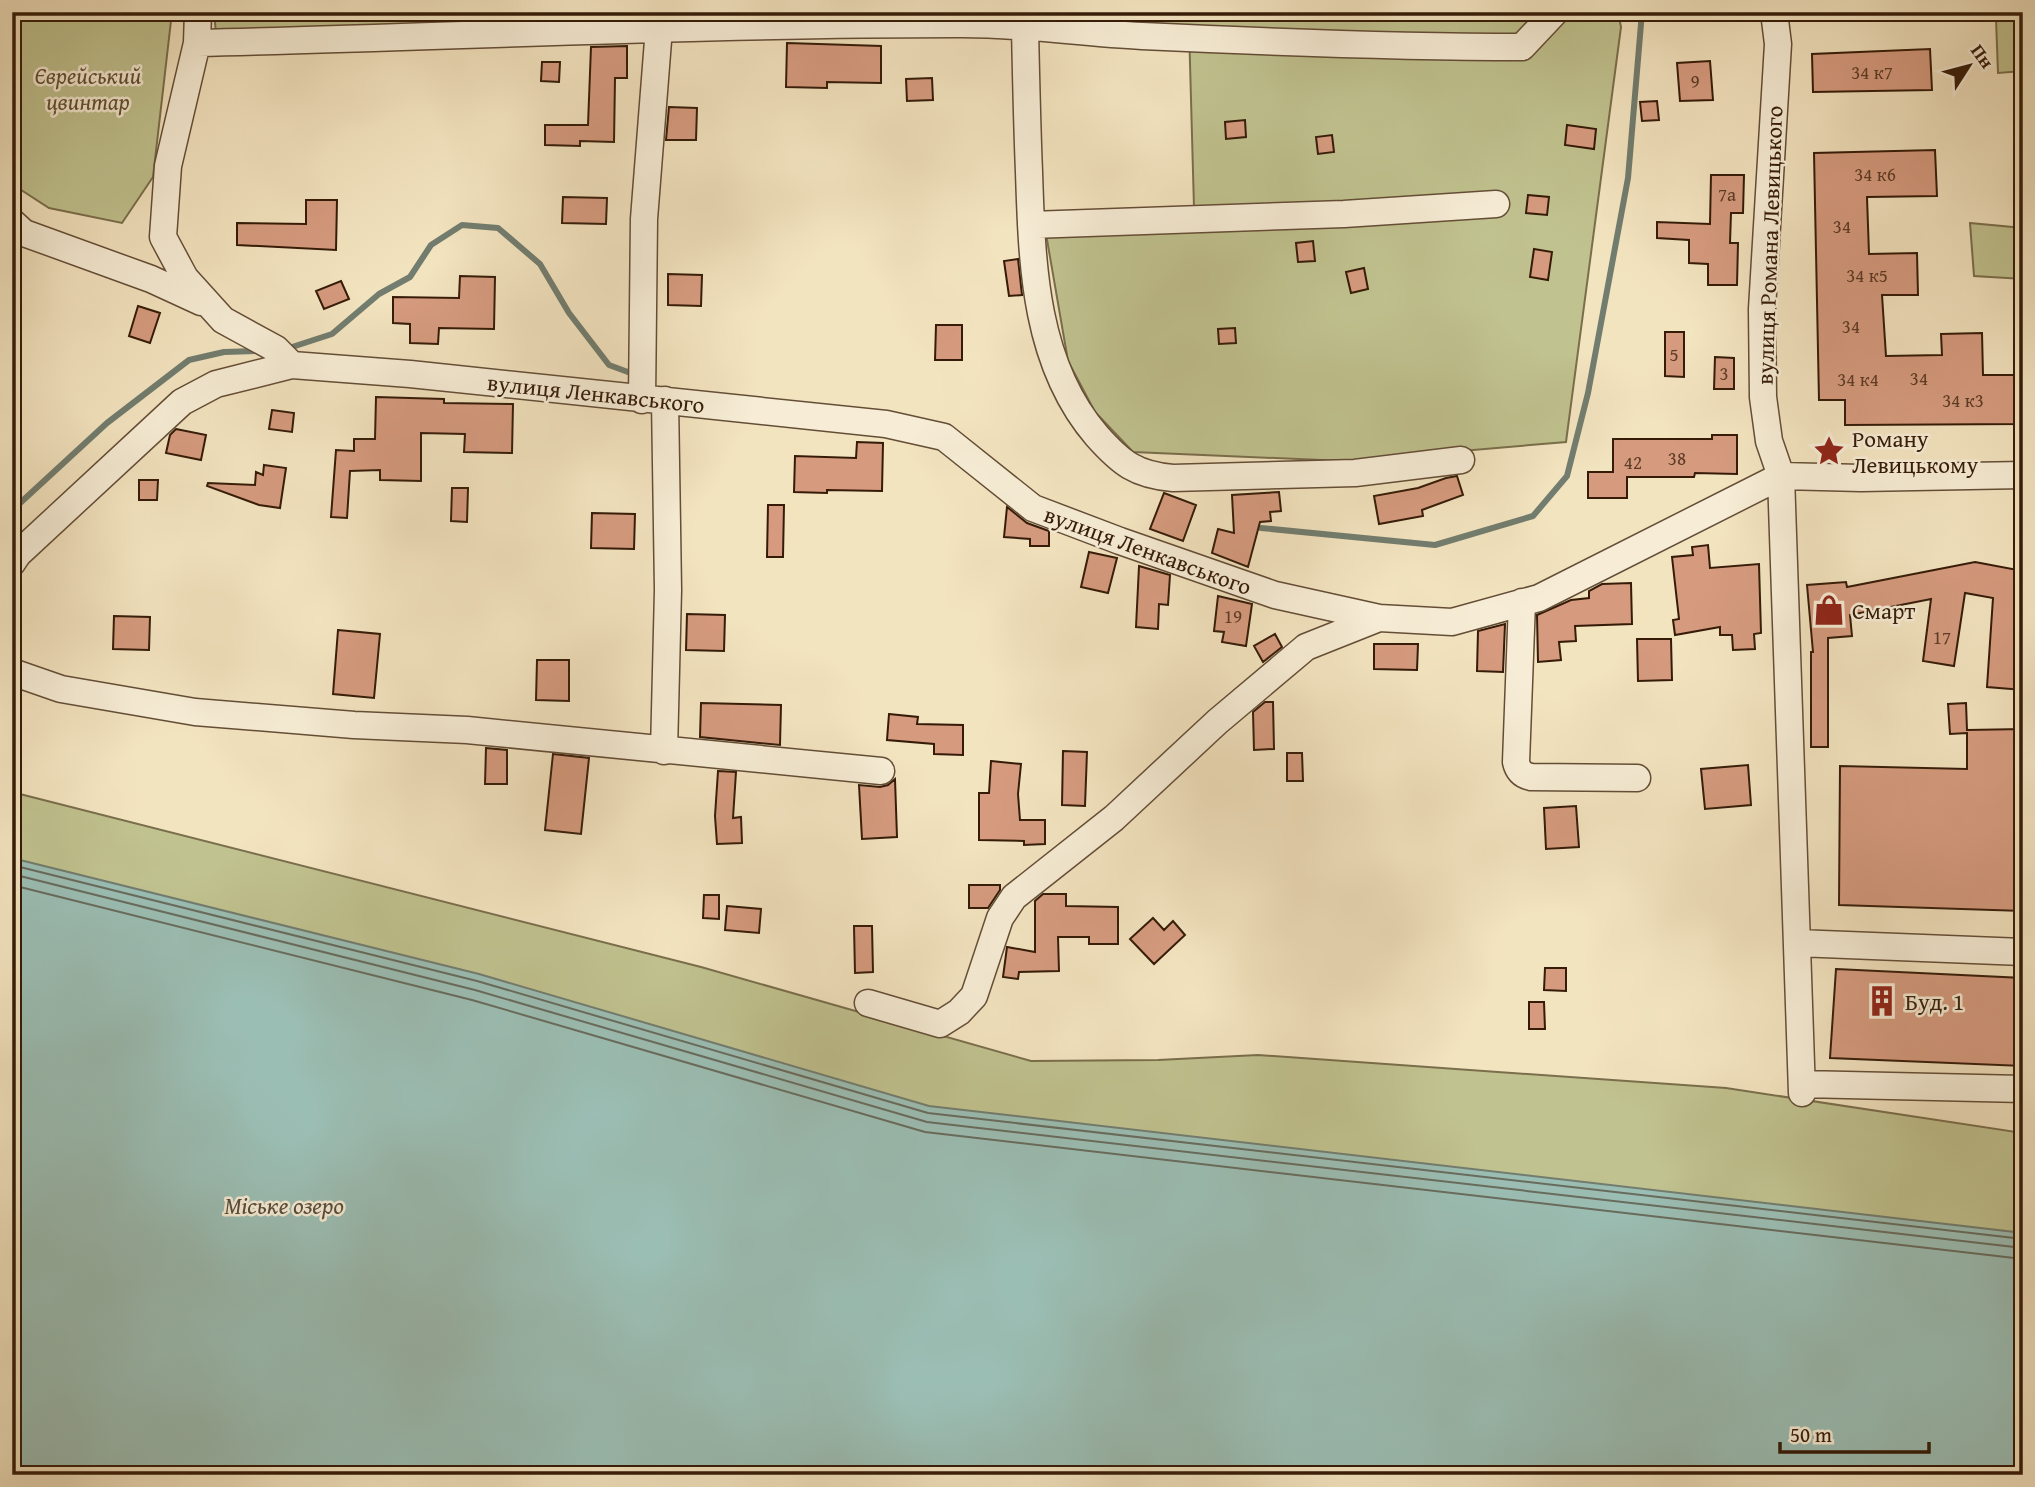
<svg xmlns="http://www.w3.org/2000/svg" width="2035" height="1487" viewBox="0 0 2035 1487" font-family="'Gentium Book Plus',serif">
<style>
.green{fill:#c0c28f;stroke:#7a6e4c;stroke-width:2}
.water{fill:#9bbeb4;stroke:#727d6f;stroke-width:2}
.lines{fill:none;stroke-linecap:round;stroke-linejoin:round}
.shore{stroke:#686c5e;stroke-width:2}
.stream{stroke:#727d6f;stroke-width:6}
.building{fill:#d69b7f;stroke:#351b08;stroke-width:2}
.minor-casing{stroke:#644d36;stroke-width:29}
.minor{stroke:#f7edd6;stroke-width:26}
.labels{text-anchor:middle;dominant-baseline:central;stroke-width:5;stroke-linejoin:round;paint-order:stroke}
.number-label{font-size:19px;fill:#5d3b26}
.park-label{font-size:23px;font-style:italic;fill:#5f4d30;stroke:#f7edd6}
.street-label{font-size:23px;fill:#351b08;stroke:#f7edd6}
.poi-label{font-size:23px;fill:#351b08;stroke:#f7edd6;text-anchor:start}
.water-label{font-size:24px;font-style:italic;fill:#544c3c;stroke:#f7edd6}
</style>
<rect width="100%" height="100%" fill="#f3e4c0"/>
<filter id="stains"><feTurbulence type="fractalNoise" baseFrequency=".00286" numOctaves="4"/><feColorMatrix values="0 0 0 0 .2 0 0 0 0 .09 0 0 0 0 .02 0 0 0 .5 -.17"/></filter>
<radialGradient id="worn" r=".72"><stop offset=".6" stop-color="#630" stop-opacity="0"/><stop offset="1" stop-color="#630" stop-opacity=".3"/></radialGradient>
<!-- green -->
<path class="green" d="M12,12H172L153,177L122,223L49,208L12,184Z
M214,12H887L216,33Z
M1059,12H1618L1621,27L1566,442L1344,461L1133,452L1095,412L1068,361L1045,228L1194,208L1189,27Z
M2023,18V71L1998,73L1996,19Z
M1970,223L2023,228V279L1974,276Z
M12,792L701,967L1031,1061L1158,1060L1258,1055L1726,1088L2023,1133V1475H12Z"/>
<!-- water -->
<path class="water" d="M12,858L479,974L929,1106L2023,1233V1475H12Z"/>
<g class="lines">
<!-- shore -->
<path class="shore" d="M12,865L477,981L928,1113L2023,1239
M12,874L475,990L927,1122L2023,1248
M12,885L472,1000L925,1132L2023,1259"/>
<!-- stream -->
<path class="stream" d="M289,348L332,334L379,294L410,277L431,245L462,225L498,228L540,264L569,313L609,365L636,375
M12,515L19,504L107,423L189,360L224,352L258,351
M1261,528L1435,545L1533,516L1567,476L1588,393L1628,178L1642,12"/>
</g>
<!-- building -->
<path class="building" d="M787,43L881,46V83L827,82V88L786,87Z
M627,46V78H615L614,142L580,141V146L545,145V125H588L591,47Z
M1930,49L1932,90L1813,92L1812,54Z
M1710,61L1713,100L1680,101L1677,63Z
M542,62H560L559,82L541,81Z
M932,78L933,100L907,101L906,79Z
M1657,101L1659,120L1642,121L1640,102Z
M669,107L697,108L696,140H666Z
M1245,120L1246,137L1226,139L1225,122Z
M1567,125L1596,129L1594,149L1565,145Z
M1332,135L1334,152L1318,154L1316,137Z
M1935,150L1937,196L1867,197L1869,254L1917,253L1918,295H1882L1886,356L1942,355L1941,334L1982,333L1983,375H2023V424L1845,425V400H1819L1814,153Z
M1711,175H1744L1743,213H1731L1730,243H1738L1737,285H1708V264L1689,263V240L1657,238V222L1710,224Z
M1528,195L1549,197L1547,215L1526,213Z
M563,197L607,198L606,224L562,223Z
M306,200H337L336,250L237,245V223L306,224Z
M1313,241L1315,261L1298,262L1296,243Z
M1534,249L1552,252L1548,280L1530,277Z
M1018,259L1022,295L1009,296L1004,261Z
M1364,268L1368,289L1351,293L1346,272Z
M668,274L702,275L701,306L668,305Z
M460,276L495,277L494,329L439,328L438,344L410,343V324L393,323V297L459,298Z
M341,281L349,299L324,309L316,291Z
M138,306L160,313L150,343L129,336Z
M936,325H962V360H935Z
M1235,328L1236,343L1219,344L1218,329Z
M1665,332H1684V377L1665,376Z
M1715,357L1734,358V389H1714Z
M376,397L444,399V403L513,404L512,453L464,452L465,434L421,433V481L380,480V470L350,471L347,518L331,517L336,450L354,451V439H375Z
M272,410L294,413L292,432L269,429Z
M176,429L206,435L201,460L166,453L170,435Z
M1712,435H1737V474L1695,473L1694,477H1627V498H1588V472H1613V439H1712Z
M857,442L883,443L882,491L827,490V493L794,492L795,456L856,458Z
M264,465L286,468L280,508L259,505L207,486L208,483L255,485L256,472L263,475Z
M1457,476L1463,495L1422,510L1423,516L1379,524L1374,496L1418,488L1446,478Z
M139,480H158L157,500H139Z
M452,488H468L467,522L451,521Z
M1279,492L1281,511L1270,512L1271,521L1260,522L1248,567L1212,553L1218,529L1234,533L1232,495Z
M1164,493L1196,505L1183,541L1150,529Z
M768,505H784L783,557H767Z
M1007,507L1027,523L1049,531V546H1030V539L1004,537Z
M592,513L635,514L634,549L591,548Z
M1708,545L1710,568L1759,564L1761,633L1754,634L1755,649L1733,650L1732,635H1720V627L1675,635L1673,620L1679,619L1672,557L1693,555L1692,547Z
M1089,552L1117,558L1108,593L1081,587Z
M1975,562L2023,571V690L1987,687L1993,598L1965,593L1954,666L1923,661L1931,599L1850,615L1852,636L1828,638V747H1811V652H1813L1807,585L1846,582L1847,587Z
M1139,566L1170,575L1168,605L1159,604L1158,629L1136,627Z
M1631,583L1632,624L1575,626L1576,641L1559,642L1561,660L1538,662L1537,615L1571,600L1589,598V591L1602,584Z
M1218,596L1252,604L1246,646L1222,642L1224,632L1214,631Z
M687,614L725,615L724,651L686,650Z
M114,616L150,617L149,650L113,649Z
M1505,624L1503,672L1477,671L1478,631Z
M338,630L380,634L374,698L333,694Z
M1275,634L1282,647L1263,662L1254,646Z
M1637,639H1671L1672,680L1638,681Z
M1374,644H1418L1417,670L1374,669Z
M537,660H569V701L536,700Z
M1265,702H1273L1274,749L1254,750L1253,712Z
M701,703L781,705L780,745L700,737Z
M1966,703L1967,730L2023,729V911L1839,905L1840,766L1967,769V733L1950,734L1948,704Z
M889,714L918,717L917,724L963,725V755L934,754V744L887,740Z
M486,748L507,750V784H485Z
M1063,751L1087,752L1085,806L1062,805Z
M1287,753H1302L1303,781H1287Z
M553,754L589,758L581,834L545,830Z
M991,761L1021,764L1018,794L1020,820H1045V844L1024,845V841L979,840V793H989Z
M1748,765L1751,805L1705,809L1701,769Z
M718,771L736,772L733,818L741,817L742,843L717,844L715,816Z
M895,779L897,837L862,839L859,785L880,787L888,785Z
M1576,806L1579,847L1546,849L1544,808Z
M969,885H1000V890L988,908H969Z
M1043,894H1066V906L1118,907V944H1089V937H1058L1059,971L1019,972L1018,979L1003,977L1007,947L1035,952V901Z
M704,895H719V919L703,918Z
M727,906L761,909L759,933L725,930Z
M1153,918L1164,930L1173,921L1185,935L1154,964L1130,939Z
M854,926H872L873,972L855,973Z
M1545,968H1566V991L1544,990Z
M1836,969L2023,978V1066L1830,1058Z
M1529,1002H1544L1545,1029H1529Z"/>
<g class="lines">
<defs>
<path id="minor" d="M198,12L197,43L168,166L163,237L185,278L223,320L276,349L292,365
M1774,12L1778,44L1762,309L1763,397L1769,441L1781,476L1802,1093
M1025,28C1026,76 1027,124 1029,172C1032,263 1034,363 1097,436C1121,463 1136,475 1173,478L1355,473L1461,460
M197,43C450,37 703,24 956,24C1018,23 1080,33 1142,36C1269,42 1395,47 1522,47L1555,12
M12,222L24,233L151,279L201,302
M1031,225L1344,214L1496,204
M642,400L644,219L659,28
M12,563L18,554L182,402L216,384L292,365L410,374L886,424L944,437L1033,508L1120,541L1275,595L1379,618L1452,622L1539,598L1781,476L1861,478L2023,475
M1522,602L1516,762C1518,771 1522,775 1531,777L1637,778
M12,672L61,689L195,712L354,725L467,730L881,771
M664,751L668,590L665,400
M1797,943L2023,952
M868,1003L940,1024L959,1012L974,996L1000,918L1014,897L1114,818L1217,722L1306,647L1379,618
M1802,1084L2023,1089"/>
</defs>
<!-- minor casing -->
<use href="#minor" class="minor-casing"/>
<!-- minor -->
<use href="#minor" class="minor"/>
</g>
<!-- icons -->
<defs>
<symbol id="sight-bare" viewBox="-9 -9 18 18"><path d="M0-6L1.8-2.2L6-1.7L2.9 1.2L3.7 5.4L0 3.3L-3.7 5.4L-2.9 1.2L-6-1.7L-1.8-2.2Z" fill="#8f2418" stroke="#f7edd6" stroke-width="2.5" paint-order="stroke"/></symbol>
<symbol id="shop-bare" viewBox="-9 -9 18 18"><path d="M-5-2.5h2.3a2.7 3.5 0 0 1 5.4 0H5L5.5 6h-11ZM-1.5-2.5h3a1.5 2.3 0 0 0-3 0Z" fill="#8f2418" stroke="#f7edd6" stroke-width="2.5" paint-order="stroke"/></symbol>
<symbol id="building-bare" viewBox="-9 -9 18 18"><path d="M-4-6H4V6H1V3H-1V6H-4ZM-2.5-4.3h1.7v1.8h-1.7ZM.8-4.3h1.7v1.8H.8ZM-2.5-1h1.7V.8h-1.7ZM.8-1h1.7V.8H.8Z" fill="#8f2418" stroke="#f7edd6" stroke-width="2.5" paint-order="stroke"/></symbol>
</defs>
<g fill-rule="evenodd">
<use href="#sight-bare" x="1807" y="429" width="44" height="44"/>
<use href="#shop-bare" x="1807" y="588" width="44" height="44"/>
<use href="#building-bare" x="1860" y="979" width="44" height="44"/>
</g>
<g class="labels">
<!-- number labels -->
<g class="number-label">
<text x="1872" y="72">34 к7</text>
<text x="1695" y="81">9</text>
<text x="1875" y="174">34 к6</text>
<text x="1727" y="194">7а</text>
<text x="1842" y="226">34</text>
<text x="1867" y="275">34 к5</text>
<text x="1851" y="326">34</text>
<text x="1674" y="354">5</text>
<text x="1724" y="373">3</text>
<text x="1919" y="378">34</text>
<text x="1858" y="379">34 к4</text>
<text x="1963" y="400">34 к3</text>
<text x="1677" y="458">38</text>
<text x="1633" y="462">42</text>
<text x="1233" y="616">19</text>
<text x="1942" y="637">17</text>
</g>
<!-- park labels -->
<g class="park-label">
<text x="88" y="75">Єврейський<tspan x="88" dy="26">цвинтар</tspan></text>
</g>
<!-- street labels -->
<g class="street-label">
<text transform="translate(1769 245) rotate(-88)">вулиця Романа Левицького</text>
<text transform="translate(596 393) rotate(6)">вулиця Ленкавського</text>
<text transform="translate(1148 550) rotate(20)">вулиця Ленкавського</text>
</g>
<!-- poi labels -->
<g class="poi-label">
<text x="1852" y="438">Роману<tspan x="1852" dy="26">Левицькому</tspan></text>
<text x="1852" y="610">Смарт</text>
<text x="1905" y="1001">Буд. 1</text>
</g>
<!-- water labels -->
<g class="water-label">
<text x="284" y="1205">Міське озеро</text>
</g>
</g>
<!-- margin -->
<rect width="2035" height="1487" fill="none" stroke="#f3e4c0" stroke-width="42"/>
<rect x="14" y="14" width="2007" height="1459" fill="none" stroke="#351b08" stroke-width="3.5"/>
<rect x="21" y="21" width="1993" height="1445" fill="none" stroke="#351b08" stroke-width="2"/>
<!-- north arrow -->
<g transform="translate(1969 66) rotate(54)" stroke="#f7edd6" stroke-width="5" paint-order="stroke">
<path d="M0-5L12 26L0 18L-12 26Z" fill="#351b08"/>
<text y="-10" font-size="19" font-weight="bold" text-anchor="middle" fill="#351b08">Пн</text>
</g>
<!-- scale -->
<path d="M1780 1442v10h149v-10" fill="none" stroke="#351b08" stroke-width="3.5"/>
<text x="1790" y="1442" font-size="21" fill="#351b08" stroke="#f7edd6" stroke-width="5" paint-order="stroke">50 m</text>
<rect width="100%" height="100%" filter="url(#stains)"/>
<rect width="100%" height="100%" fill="url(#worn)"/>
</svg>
